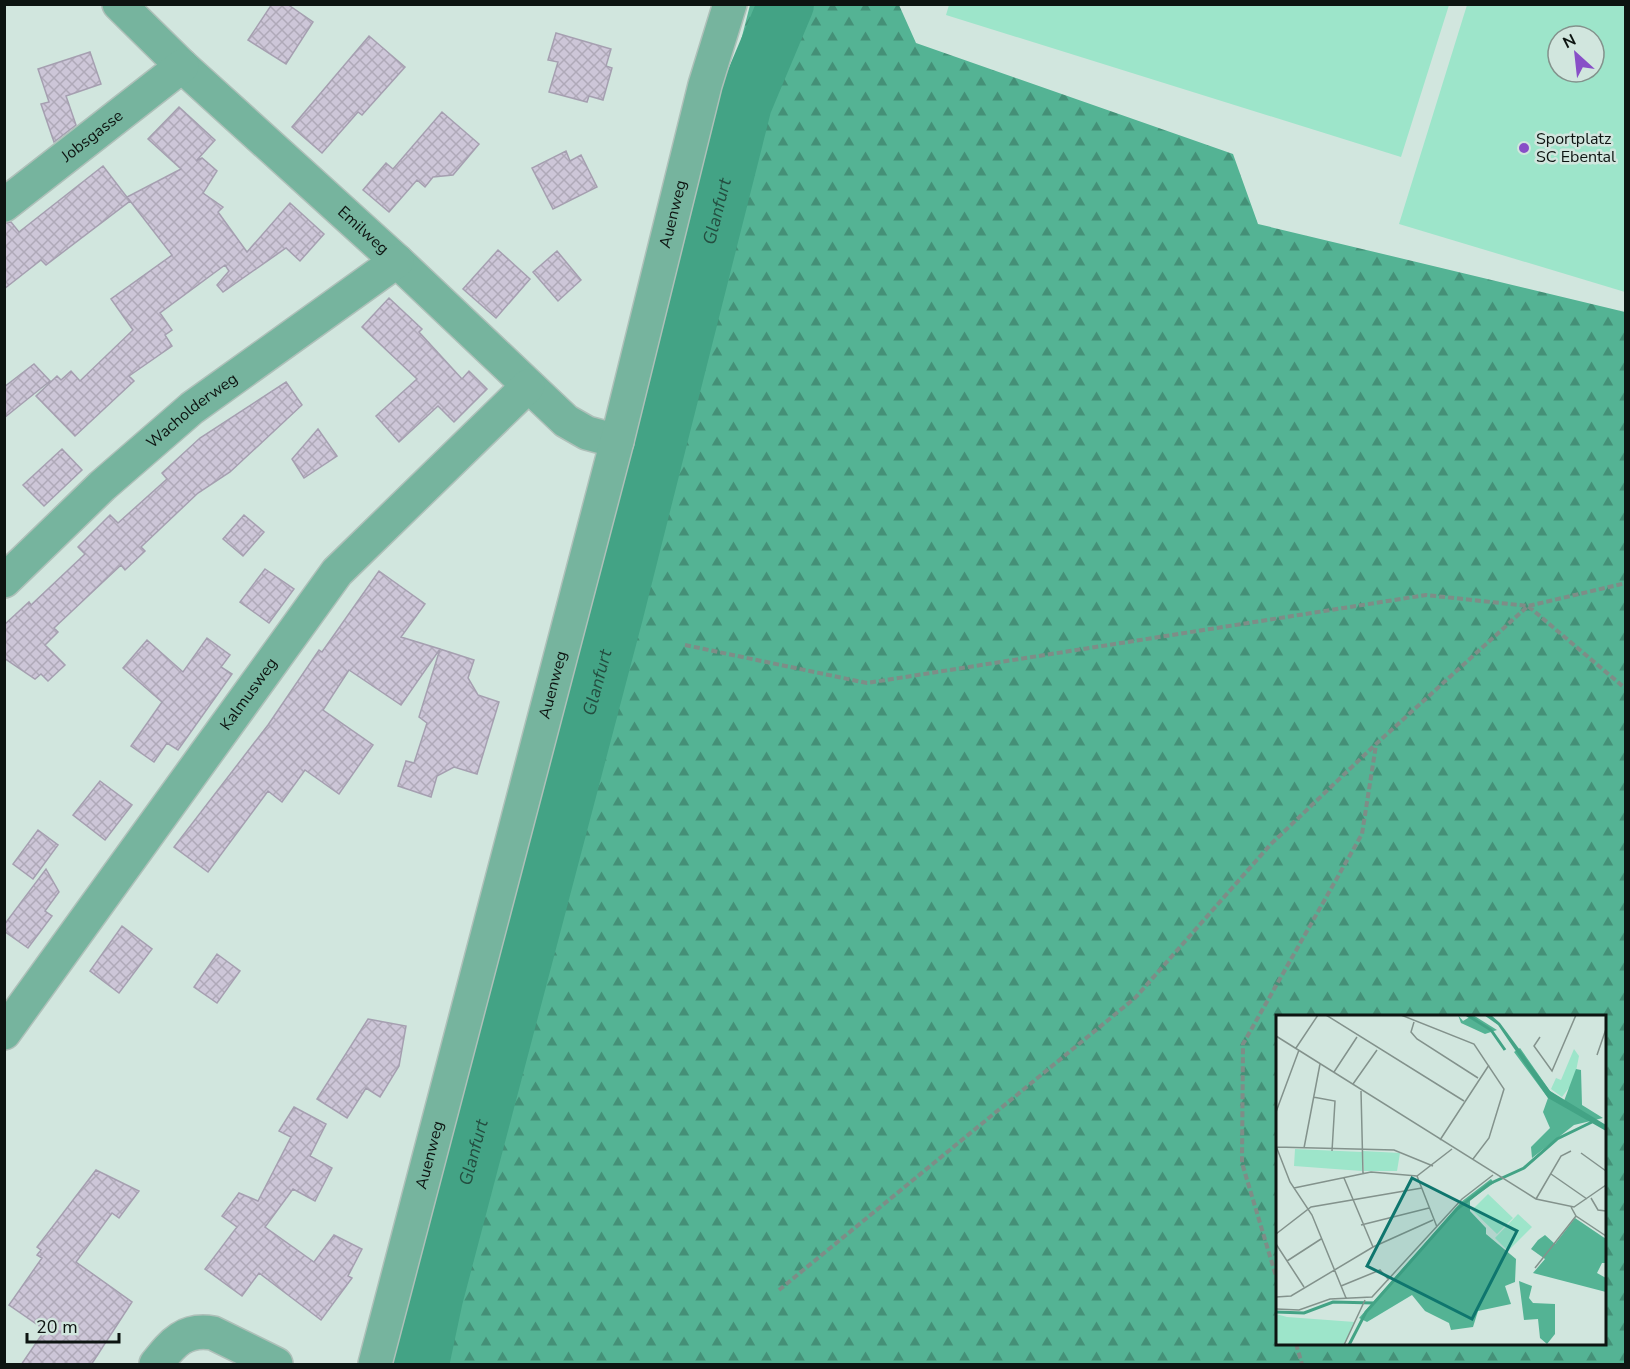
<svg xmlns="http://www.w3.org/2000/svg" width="1630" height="1369" viewBox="0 0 1630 1369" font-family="'Nunito Sans',sans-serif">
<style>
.forest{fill:url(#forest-firs);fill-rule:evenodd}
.garden{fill:#9de5ca;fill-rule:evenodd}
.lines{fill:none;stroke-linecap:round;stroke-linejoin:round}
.river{stroke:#43a385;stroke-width:56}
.building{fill:url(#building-cross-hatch);stroke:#a59fb0;stroke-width:1.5}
.minor-casing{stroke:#aec0b9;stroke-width:36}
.path{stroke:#7e8d87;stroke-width:4;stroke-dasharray:6 3;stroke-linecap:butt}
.minor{stroke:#76b49e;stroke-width:33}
.poi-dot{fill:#884fc7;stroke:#d1e6de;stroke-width:2}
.labels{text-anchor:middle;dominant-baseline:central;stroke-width:5;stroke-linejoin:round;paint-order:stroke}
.street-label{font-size:16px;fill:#0d1411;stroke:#d1e6de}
.poi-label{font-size:16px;fill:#0d1411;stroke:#d1e6de;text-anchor:start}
.water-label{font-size:18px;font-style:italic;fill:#244e40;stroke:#d1e6de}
.inset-river{fill:none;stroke:#43a385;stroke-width:3}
.inset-road{fill:none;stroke:#83928c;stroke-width:1.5}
.view{fill:#0f766e;fill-opacity:0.15;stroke:#0f766e;stroke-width:3}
.inset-edge{fill:none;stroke:#0d1411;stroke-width:3}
</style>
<defs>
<pattern id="forest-firs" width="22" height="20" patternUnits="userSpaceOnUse" patternTransform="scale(1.5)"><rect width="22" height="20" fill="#54b394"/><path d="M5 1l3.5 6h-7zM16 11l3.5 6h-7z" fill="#449077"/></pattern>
<pattern id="building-cross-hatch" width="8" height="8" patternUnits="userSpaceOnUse" patternTransform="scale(1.5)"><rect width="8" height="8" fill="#cdc6d8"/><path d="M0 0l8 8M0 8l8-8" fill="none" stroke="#afa9b8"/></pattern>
</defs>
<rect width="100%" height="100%" fill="#d1e6de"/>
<!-- forest -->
<path class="forest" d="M750,5H899L916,43L1233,154L1258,224L1625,312V1364H404ZM1278,1016H1604V1344H1278Z"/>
<!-- garden -->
<path class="garden" d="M949,5V4L1449,5L1401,157L946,15Z
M1467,5H1625V292L1399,224ZM1558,36H1594V72H1558Z"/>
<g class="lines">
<!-- river -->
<path class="river" id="s1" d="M421,1364L435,1298L616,611L744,104L786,4"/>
</g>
<!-- building -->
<path class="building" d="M272,4H287L313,22L286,64L248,40Z
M556,33L611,49L606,66L612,68L603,100L589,96L587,102L549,92L558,62L548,60Z
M369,36L405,67L362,115L358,112L322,153L292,127Z
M90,52L101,84L66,96L76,125L54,142L41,104L49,102L38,69Z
M179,107L215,140L196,161L202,158L217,171L203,193L223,207L218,212L247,252L290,203L324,234L300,261L286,248L223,292L217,285L229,271L225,265L160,313L172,330L165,335L172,346L129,376L134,381L75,436L36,396L57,376L61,380L71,371L80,381L133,330L111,299L172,255L127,197L181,169L148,139Z
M442,112L479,144L453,175L433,177L425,187L417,180L389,212L363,190L386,163L393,169Z
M566,151L570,161L581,155L597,187L553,209L532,168Z
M103,166L130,201L46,265L41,260L4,289V223L11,222L19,232Z
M498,250L530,279L496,318L463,289Z
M557,251L581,280L558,301L533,272Z
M389,298L422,329L419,332L462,379L469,371L487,389L454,422L438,406L399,442L376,416L417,379L362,327Z
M34,364L50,381L4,418V387Z
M286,382L302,405L230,472L198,493L141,547L145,551L125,570L121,565L54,628L58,632L45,645L65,665L48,681L41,674L35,679L4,658V625L29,602L31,605L85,554L78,547L110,515L118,523L167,479L162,473L200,438Z
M318,429L337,456L304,478L292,459Z
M62,449L82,470L44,506L23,485Z
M244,515L264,532L243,556L223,539Z
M265,569L294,589L269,623L240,602Z
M379,571L425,604L401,637L440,649L401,705L349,670L323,710L373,745L339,794L305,770L282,802L268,791L208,872L174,847L268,725L319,650L322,652Z
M207,638L230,655L221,667L232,674L178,750L167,743L154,762L131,746L162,702L123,668L147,640L183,672Z
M440,649L474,660L468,678L478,695L499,702L477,774L454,767L437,776L431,797L398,786L406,761L414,763L427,723L419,717Z
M100,781L132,805L105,840L73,815Z
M38,830L58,845L33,879L13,864Z
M46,869L59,892L45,911L52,916L28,948L4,931V925Z
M122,926L152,949L119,993L90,971Z
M217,954L240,971L217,1003L194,987Z
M368,1019L406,1026L399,1066L380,1097L366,1088L347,1118L317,1099Z
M294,1107L326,1124L310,1156L332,1168L315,1201L293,1189L265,1227L314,1262L334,1235L362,1249L348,1276L352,1278L321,1320L259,1273L242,1296L205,1269L237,1227L222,1216L239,1193L258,1201L291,1137L279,1131Z
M96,1170L139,1191L119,1218L112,1213L76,1262L132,1302L91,1365H21L45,1330L9,1305L42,1258L37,1255L41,1250L37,1247Z"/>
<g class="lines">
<defs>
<g id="minor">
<path id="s2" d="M119,4L182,66L397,261L566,421L587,433L617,441"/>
<path id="s3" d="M4,205L182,66"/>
<path id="s4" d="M4,581L102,486L192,408L397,261"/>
<path id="s5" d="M4,1033L337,572L528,386"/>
<path d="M156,1364C172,1344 184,1328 213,1333L276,1364"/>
<path id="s6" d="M375,1364L617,441L705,85L730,4"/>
</g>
</defs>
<!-- minor casing -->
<use href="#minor" class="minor-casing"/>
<!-- path -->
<path class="path" d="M685,645L867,683L1426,595L1528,606L1626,689
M1278,1283L1242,1163L1243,1044L1362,834L1376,745
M779,1290L1135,998L1271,844L1376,744L1528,606L1626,583
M1296,1344L1302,1364"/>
<!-- minor -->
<use href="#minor" class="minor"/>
</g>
<!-- markers -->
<circle class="poi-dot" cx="1524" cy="148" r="6"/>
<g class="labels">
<!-- street labels -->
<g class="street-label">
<text stroke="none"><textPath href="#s3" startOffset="112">Jobsgasse</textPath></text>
<text stroke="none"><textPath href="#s6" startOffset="1188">Auenweg</textPath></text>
<text stroke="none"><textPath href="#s2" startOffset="333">Emilweg</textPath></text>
<text stroke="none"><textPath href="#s4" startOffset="254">Wacholderweg</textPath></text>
<text stroke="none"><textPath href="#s6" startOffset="702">Auenweg</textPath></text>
<text stroke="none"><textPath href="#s5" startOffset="418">Kalmusweg</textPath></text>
<text stroke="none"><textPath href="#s6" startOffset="216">Auenweg</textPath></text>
</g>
<!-- poi labels -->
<g class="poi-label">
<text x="1536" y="139">Sportplatz<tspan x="1536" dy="18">SC Ebental</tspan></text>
</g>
<!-- water labels -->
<g class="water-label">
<text stroke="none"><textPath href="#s1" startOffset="1190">Glanfurt</textPath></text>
<text stroke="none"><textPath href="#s1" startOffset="704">Glanfurt</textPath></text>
<text stroke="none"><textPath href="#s1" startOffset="218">Glanfurt</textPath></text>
</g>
</g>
<!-- overview -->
<g transform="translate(1276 1015)">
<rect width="330" height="330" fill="#d1e6de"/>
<path d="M298,34L303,41L298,66L286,82L275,74L280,63L285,65ZM19,134L86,137V156L18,151ZM87,136L124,138L121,156H88Z" fill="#9de5ca"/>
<path d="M182,0L187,6L197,0L221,15L209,19L185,8ZM244,33L274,76L288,86L300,54L305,55L306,90L327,103L298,110L256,143L255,132L274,113L267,97L272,83L238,37ZM215,164L218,168L194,185V196L210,213V219L240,244L239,267L229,271L235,289L202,296L197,312L175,315L173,308L149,296L136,280L91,307L83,303L185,187ZM299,203L330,224V248H326L321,258L330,263V277L257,258L269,244L255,234L262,225L269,220L279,229ZM243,266L256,271L253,283L257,288L279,289V319L271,329L264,323L262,304L248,305Z" fill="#54b394"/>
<path d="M212,179L237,203L221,219L196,195ZM242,199L256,212L232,236L219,223ZM0,299L11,302L79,307L68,330H5L0,326Z" fill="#9de5ca"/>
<path d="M208,0H215L224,8L274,76L330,110V116L272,83L222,10Z" fill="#43a385"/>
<path class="inset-river" d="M191,0L215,15L229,35M0,297L28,298L57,287L98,288M73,330L90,297L181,194L213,169L248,153L281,124L316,107"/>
<path class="inset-road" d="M50,0L188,86M125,0L198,29L228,74L213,123L197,144M138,7L135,17L141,24L202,63M0,21L260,184L298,192L330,170M264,22L258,31L276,56L300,0M20,33L42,0M321,40L330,14M58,57L81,22M77,69L101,35M85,76L87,159M37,82L59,86L56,136M0,97L23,35M164,125L213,50M0,131L14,167L36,200L70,283M0,132L118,135L157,151M28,133L44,49M305,138L330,156M275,159L311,184M141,161L161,212M68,163L97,232M18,173L95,157L141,161L176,134M315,183L322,195L330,196M260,184L285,141L295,136M295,192L300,201L330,221M85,210L153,193M0,219L35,192L146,173M0,229L28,272M11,246L45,224M259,253L300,201M65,271L104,255L113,265M0,282L15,281L97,232L157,205M0,294L23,295L54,284L96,282L186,184L217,160M68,330L89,285"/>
<path class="view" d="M136,163L241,216L196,304L91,251Z"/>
<rect width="330" height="330" class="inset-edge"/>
</g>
<!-- border -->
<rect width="1630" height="1369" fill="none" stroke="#0d1411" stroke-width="12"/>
<!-- north arrow -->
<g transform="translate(1576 54) rotate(333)"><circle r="28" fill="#d1e6de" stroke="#83928c" stroke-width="1.5"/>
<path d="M0-4.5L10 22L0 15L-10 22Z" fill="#884fc7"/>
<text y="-9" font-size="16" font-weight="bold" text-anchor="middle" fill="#0d1411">N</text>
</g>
<!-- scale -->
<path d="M27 1333v9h92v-9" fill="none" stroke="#0d1411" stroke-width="3"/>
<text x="36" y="1333" font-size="18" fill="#0d1411" stroke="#d1e6de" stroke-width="4.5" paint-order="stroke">20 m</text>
</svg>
